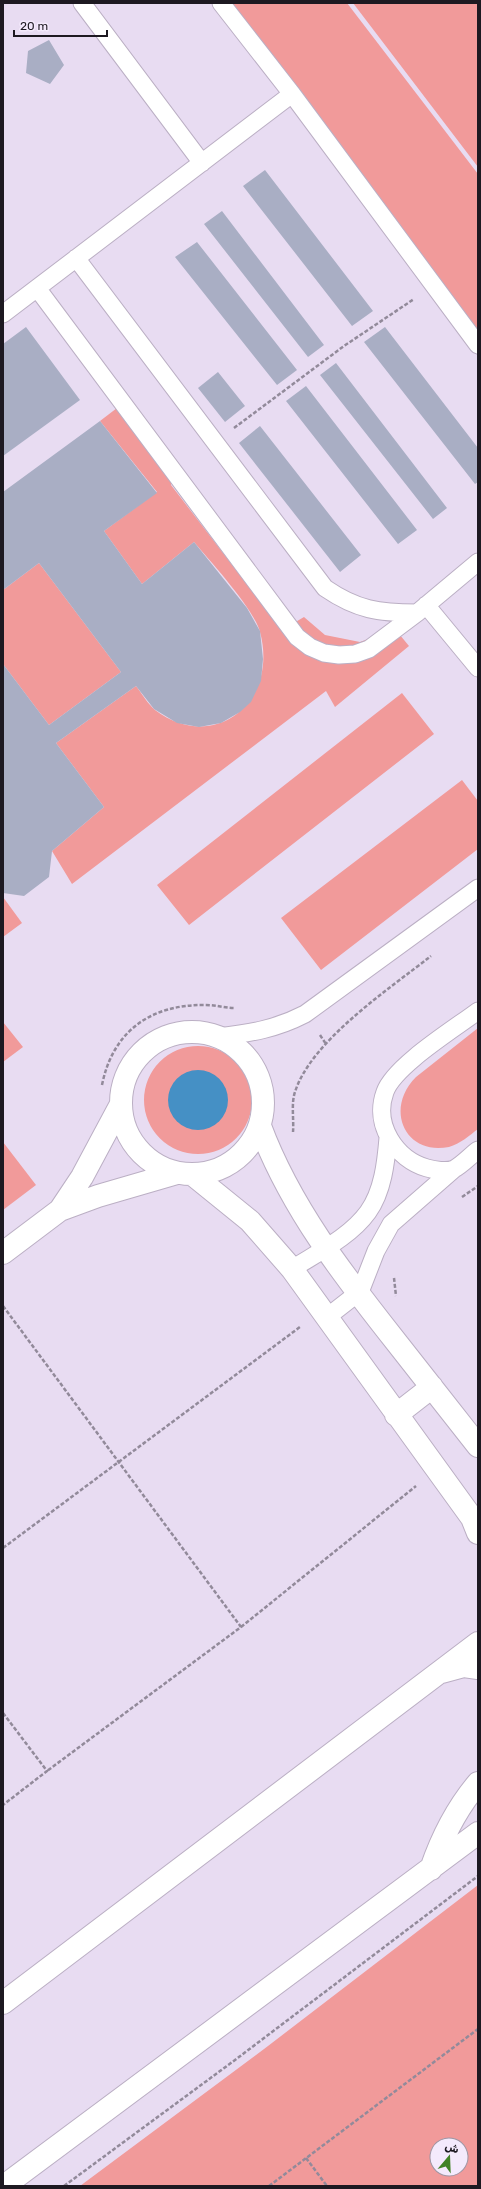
<svg xmlns="http://www.w3.org/2000/svg" width="481" height="2189" viewBox="0 0 481 2189" font-family="Rubik,Vazirmatn,sans-serif">
<style>
.green{fill:#f19a9a;fill-rule:evenodd}
.water{fill:#4590c5}
.building{fill:#a9aec4}
.lines{fill:none;stroke-linecap:round;stroke-linejoin:round}
.service-casing{stroke:#bbafc4;stroke-width:19}
.tertiary-casing{stroke:#bbafc4;stroke-width:24}
.path{stroke:#928a9a;stroke-width:2.5;stroke-dasharray:4 2;stroke-linecap:butt}
.service{stroke:#fff;stroke-width:17}
.tertiary{stroke:#fff;stroke-width:22}
</style>
<rect width="100%" height="100%" fill="#e8dcf2"/>
<!-- green -->
<path class="green" d="M225,3H347L478,174V337Z
M353,3H478V167Z
M117,408L173,476L171,485L282,630L304,617L325,635L360,642L395,629L409,646L335,707L326,691L72,884L52,851L104,807L56,743L136,686C142,694 148,704 155,710C215,755 279,701 260,632C254,609 211,562 194,542L142,584L104,531L157,492L100,421Z
M39,563L121,672L49,725L3,664V590Z
M402,693L434,734L189,925L157,885Z
M462,780L478,801V849L321,970L281,918Z
M3,897L22,923L3,937Z
M3,1022L23,1047L3,1062Z
M478,1028V1129C470,1135 460,1144 449,1147C405,1156 384,1109 416,1077Z
M144 1100a54 54 0 1 1 108 0a54 54 0 1 1-108 0Z
M3,1142L36,1185L3,1210Z
M478,1885V2186H80L268,2046ZM437,2145H461V2169H437Z"/>
<!-- water -->
<path class="water" d="M168 1100a30 30 0 1 1 60 0a30 30 0 1 1-60 0Z"/>
<!-- building -->
<path class="building" d="M49,40L64,65L50,84L26,73L28,51Z
M265,170L373,311L352,326L243,186Z
M222,211L324,345L308,357L204,224Z
M197,242L297,370L277,385L175,257Z
M26,327L80,400L3,456V344Z
M385,327L478,448V482L475,484L364,342Z
M336,363L447,508L433,519L320,375Z
M218,372L245,406L225,422L198,388Z
M306,386L417,530L398,544L286,401Z
M100,421L157,493L104,531L142,584L194,542L247,608L260,631L263,659L261,681L251,702L240,712L221,723L199,727L177,723L154,709L136,686L56,743L104,807L52,851L49,877L24,896L3,893V664L49,725L121,672L39,563L3,590V492Z
M260,426L361,555L340,572L239,443Z"/>
<g class="lines">
<defs>
<path id="service" d="M82,3L202,163
M221,3L292,94L478,345
M76,258L325,588C357,610 379,613 417,613
M37,288L297,637L310,647L324,653L339,655L355,654L369,649L417,613L478,562
M3,314L292,94
M426,605L478,668
M478,1011C454,1029 394,1066 385,1092C373,1125 396,1159 427,1168C434,1170 447,1172 454,1169C462,1165 471,1155 478,1150
M218,1037C251,1033 276,1029 305,1014L478,888
M292,1269C317,1253 350,1237 368,1212C383,1191 386,1162 388,1138
M326,1318L358,1293L362,1287L376,1251L391,1224L454,1169"/>
<path id="tertiary" d="M121 1103a71 71 0 1 1 142 0a71 71 0 1 1-142 0Z
M260,1126C290,1207 344,1276 397,1343C424,1377 451,1412 478,1446
M192,1174L250,1221L292,1269L472,1518L478,1533
M60,1210L82,1177L120,1106
M3,1253L60,1210L98,1196L177,1173
M396,1415L432,1387
M442,1672L464,1666L478,1668
M431,1869C442,1837 456,1809 478,1783
M3,2003L478,1643
M4,2186L478,1833"/>
</defs>
<!-- service casing -->
<use href="#service" class="service-casing"/>
<!-- tertiary casing -->
<use href="#tertiary" class="tertiary-casing"/>
<!-- path -->
<path class="path" d="M234,428L344,346L414,299
M320,1035L326,1044
M102,1085C113,1030 152,1004 206,1005C216,1005 225,1008 234,1008
M293,1132C294,1120 291,1103 295,1092C311,1041 389,989 431,956
M462,1197L478,1186
M394,1278L396,1296
M3,1306L241,1627L47,1771
M3,1548L300,1327
M241,1627L416,1486
M3,1713L47,1771L3,1805
M306,2158L327,2186
M64,2186L235,2060L478,1876
M269,2186L478,2029"/>
<!-- service -->
<use href="#service" class="service"/>
<!-- tertiary -->
<use href="#tertiary" class="tertiary"/>
</g>
<!-- border -->
<rect width="481" height="2189" fill="none" stroke="#1d1921" stroke-width="8"/>
<!-- north arrow -->
<g transform="translate(449 2157) rotate(19)"><circle r="19" fill="#f4eafc" stroke="#9e96a4"/>
<path d="M0-3L7 15L0 10L-7 15Z" fill="#418326"/>
<text y="-6" font-size="11" font-weight="bold" text-anchor="middle" fill="#1d1921">ش</text>
</g>
<!-- scale -->
<path d="M14 30v6h93v-6" fill="none" stroke="#1d1921" stroke-width="2"/>
<text x="20" y="30" font-size="12" fill="#1d1921" stroke="#f4eafc" stroke-width="3" paint-order="stroke">20 m</text>
</svg>
